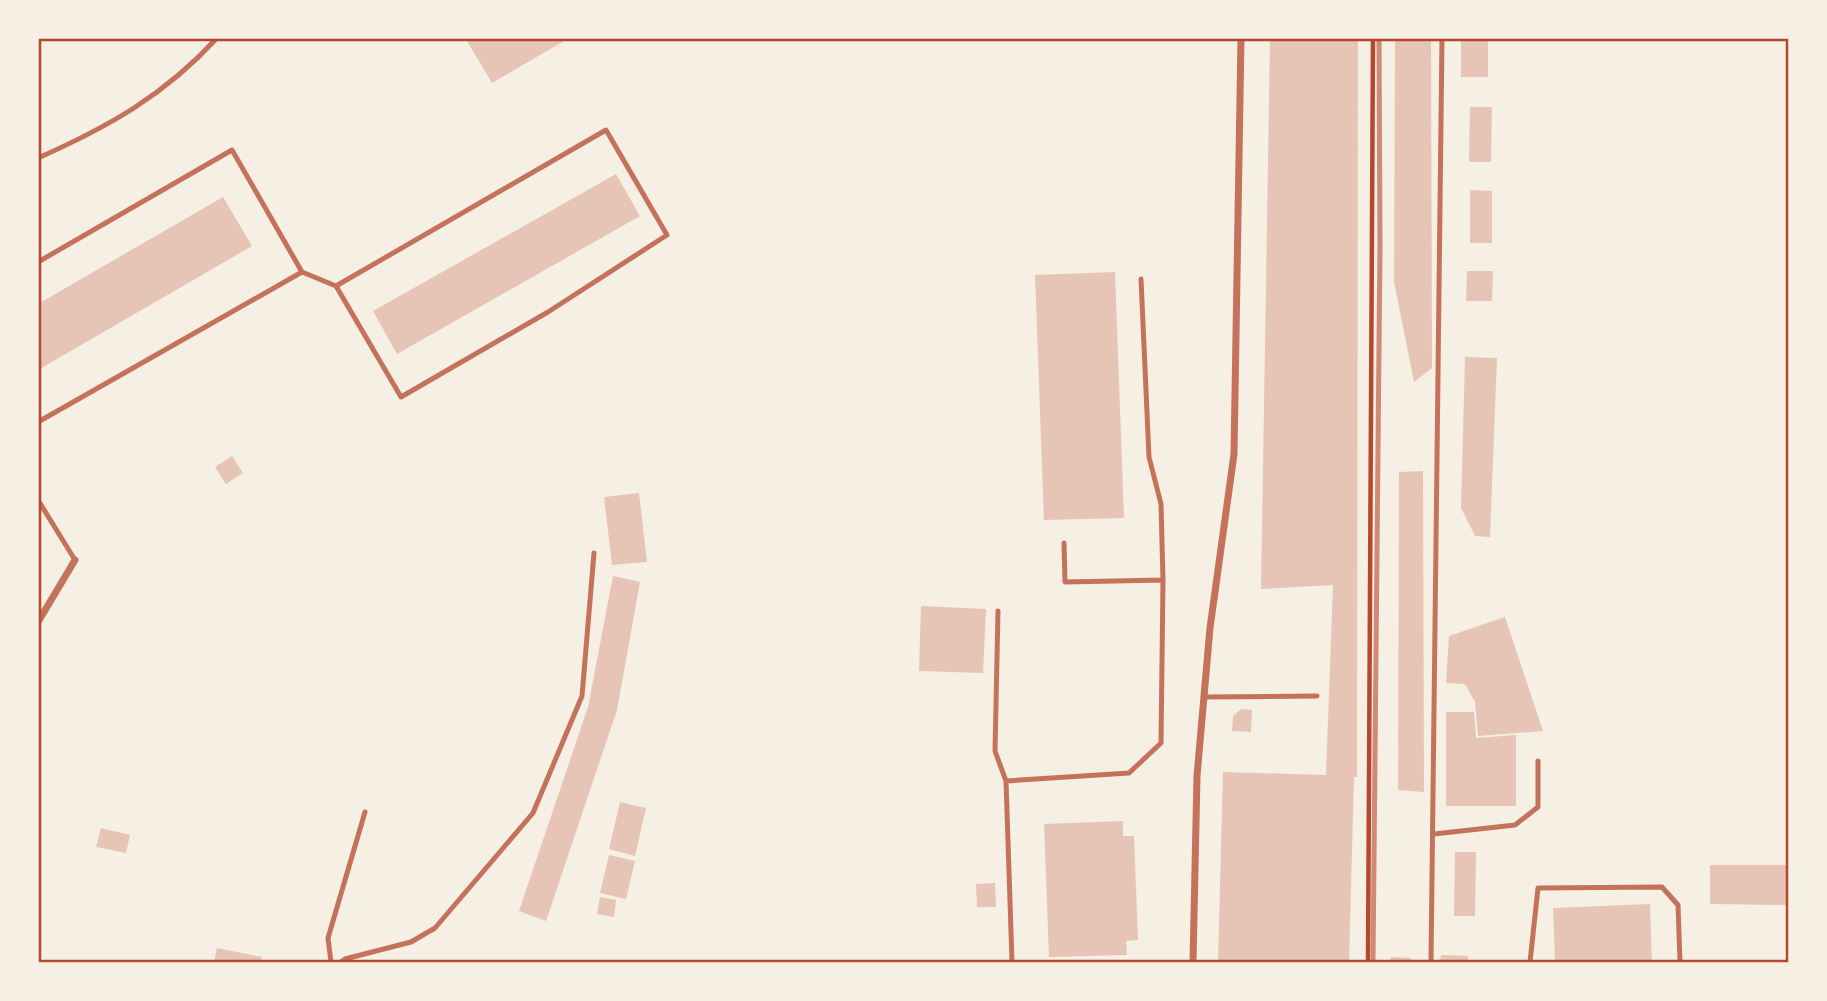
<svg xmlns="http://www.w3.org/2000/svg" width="1827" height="1001" viewBox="0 0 1827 1001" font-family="'IBM Plex Sans',sans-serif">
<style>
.building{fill:#e6c5b7}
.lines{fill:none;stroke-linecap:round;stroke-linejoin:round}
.path{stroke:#b5482f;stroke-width:4.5}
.service{stroke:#c5725c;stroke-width:5}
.minor{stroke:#c5725c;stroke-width:7}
.rail{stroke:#cf8b77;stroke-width:5}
.neatline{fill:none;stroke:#b5482f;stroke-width:2.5}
</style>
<rect width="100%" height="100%" fill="#f6efe4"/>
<!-- building -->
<path class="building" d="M471,38H569L492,83L467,41Z
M1270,38H1358L1357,777H1354L1349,962H1218L1223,772L1326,775L1333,585L1261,589Z
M1395,38H1431L1432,368L1414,382L1394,282Z
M1461,38H1488V77H1461Z
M1470,107H1492L1491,162H1469Z
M616,174L640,216L397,354L373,311Z
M1470,190L1492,191V243H1470Z
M223,197L252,246L38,370V304Z
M1467,271H1493L1492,301H1466Z
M1115,272L1124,518L1044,520L1035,275Z
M1465,357L1497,358L1490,537L1475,536L1461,508Z
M232,456L243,473L226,484L215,467Z
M1423,471L1424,792L1398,790L1399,472Z
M639,493L647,562L612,565L604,497Z
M613,576L640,582L617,710L546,921L519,911L588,707Z
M921,606L986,609L983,673L919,671Z
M1505,617L1543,731L1478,736L1475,702L1465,684L1446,683L1449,636Z
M1241,709L1252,710L1251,732L1232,731L1233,716Z
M1446,712H1474L1476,738L1516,735V806H1446Z
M620,802L646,808L635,856L609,849Z
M1123,821V836H1134L1138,940L1126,941L1127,955L1049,957L1044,824Z
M101,828L130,835L126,853L96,847Z
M1455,852H1476L1475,916H1454Z
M609,855L635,861L626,899L600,893Z
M1710,865H1788V905L1710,904Z
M995,883L996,907H977L976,884Z
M600,897L616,900L614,917L597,914Z
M1650,904L1652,962H1555L1553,908Z
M217,948L262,957L261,962H214Z
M1441,955L1468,956V962H1440Z
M1391,957L1411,958V962H1390Z"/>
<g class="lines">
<!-- path -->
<path class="path" d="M1368,962L1373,38"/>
<!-- service -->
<path class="service" d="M38,158C108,127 165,95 217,38
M38,262L232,150L302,272
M38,422L302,272L336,286L606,130L667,235L548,312L401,397L336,286
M38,500L75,560
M1064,543L1065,582L1163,580
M998,611L995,751L1006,781
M1204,697L1317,696
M1434,834L1515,825L1538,807V761
M331,962L328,938L365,812
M341,962L345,959L411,942L435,928L533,813L582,696L594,553
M1012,962L1006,781L1129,773L1161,743L1163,580L1161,504L1149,457L1141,279
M1431,962L1442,38
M1530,962L1538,888L1662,887L1678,905L1680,962"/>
<!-- minor -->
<path class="minor" d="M38,622L75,560
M1193,962L1197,776L1210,628L1234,454L1241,38"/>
<!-- rail -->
<path class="rail" d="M1373,962L1380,247L1379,38"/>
</g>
<!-- border -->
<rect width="1827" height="1001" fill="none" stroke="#f6efe4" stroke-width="80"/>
<rect x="40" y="40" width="1747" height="921" class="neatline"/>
</svg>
